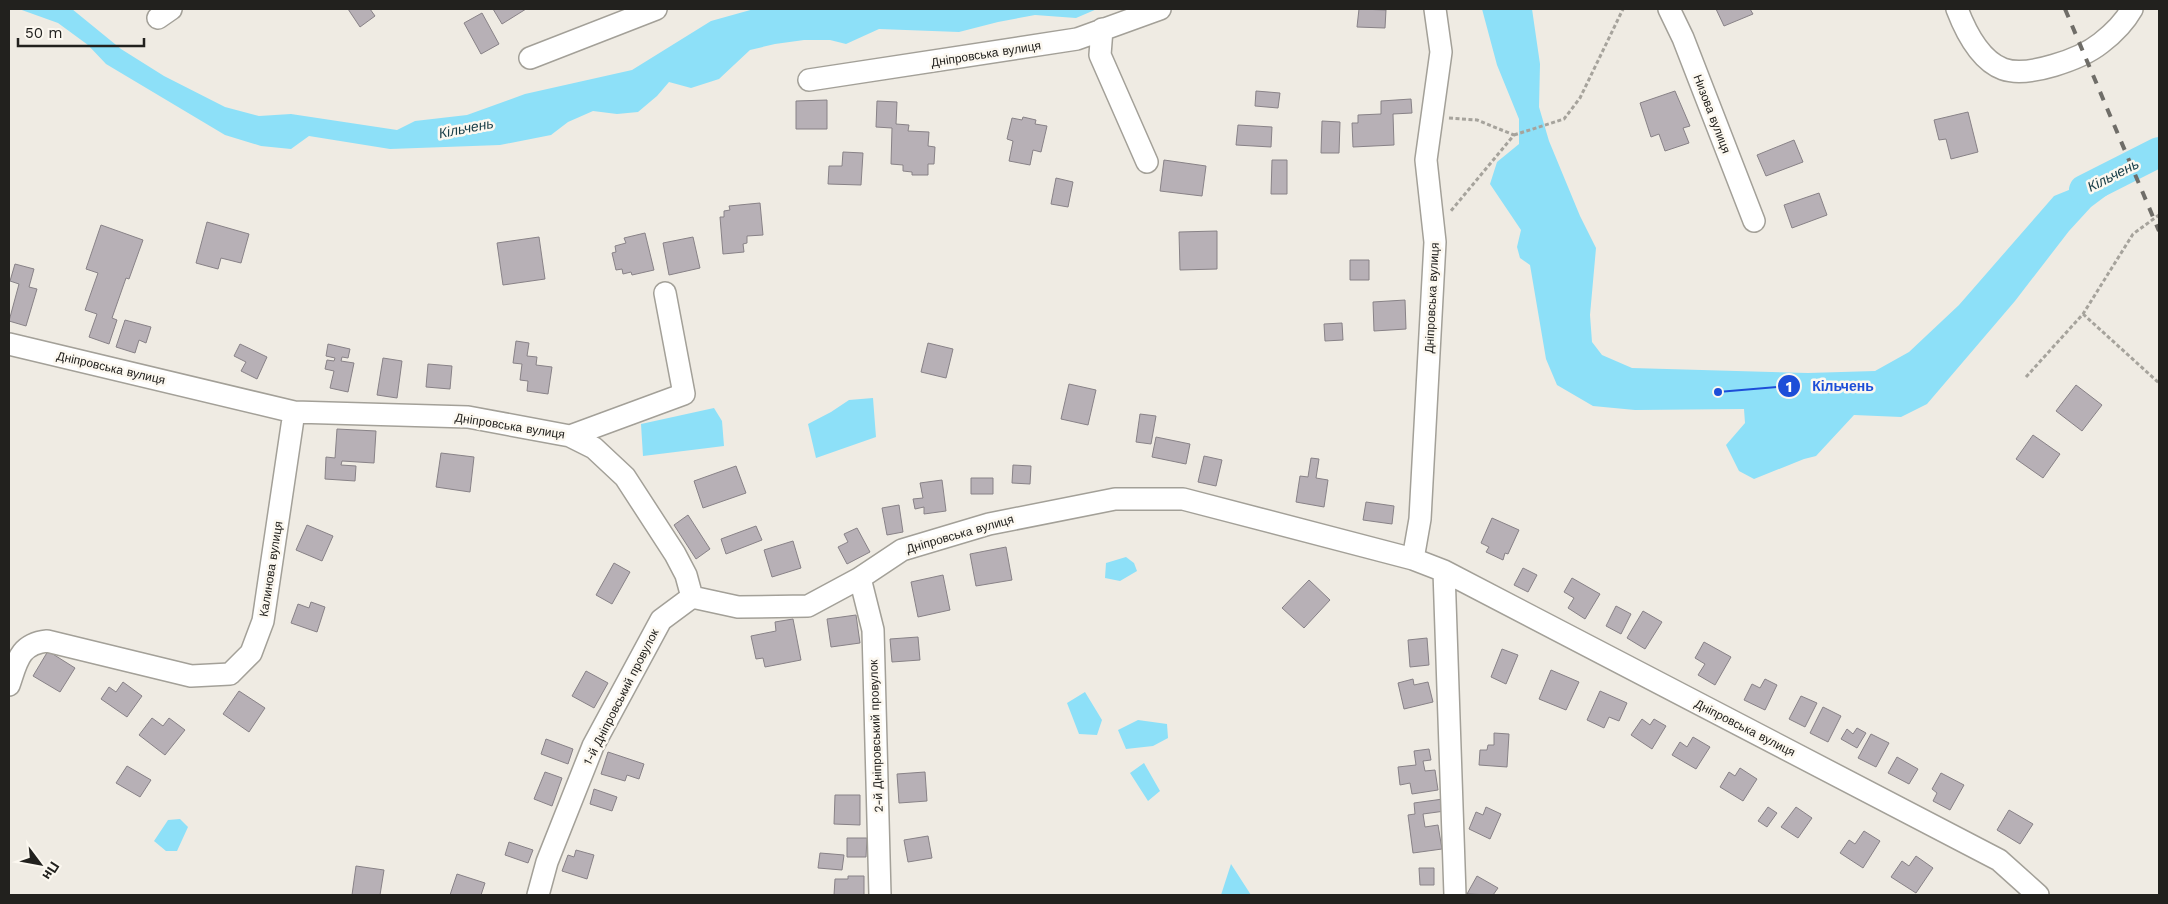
<svg xmlns="http://www.w3.org/2000/svg" width="2168" height="904" viewBox="0 0 2168 904" font-family="'Work Sans',sans-serif">
<style>
.water{fill:#8de0f8}
.lines{fill:none;stroke-linecap:round;stroke-linejoin:round}
.river{stroke:#8de0f8;stroke-width:30}
.building{fill:#b7b0b6;stroke:#888287}
.minor-casing{stroke:#a3a098;stroke-width:24}
.path{stroke:#a6a39c;stroke-width:3;stroke-dasharray:4 2.5;stroke-linecap:butt}
.minor{stroke:#fff;stroke-width:21}
.rail{stroke:#6f6d68;stroke-width:4;stroke-dasharray:9 9;stroke-linecap:butt}
.labels{text-anchor:middle;dominant-baseline:central;stroke-width:5;stroke-linejoin:round;paint-order:stroke}
.street-label{font-size:12px;fill:#22211e;stroke:#fcf8f0}
.water-label{font-size:14px;font-style:italic;fill:#173d47;stroke:#fcf8f0}
.leader{fill:none;stroke:#1d4ed8;stroke-width:2}
.callout-dot{fill:#1d4ed8;stroke:#fcf8f0;stroke-width:2}
.mark-label{font-size:15px;text-anchor:middle;font-weight:bold;fill:#fff}
.callout-label{font-size:14px;text-anchor:middle;font-weight:bold;fill:#1d4ed8;stroke:#fcf8f0;stroke-width:5;stroke-linejoin:round;paint-order:stroke}
</style>
<rect width="100%" height="100%" fill="#efebe3"/>
<!-- water -->
<path class="water" d="M19,9H72L121,49L164,76L225,107L259,116L291,114L397,130L415,121L467,115L525,94L632,70L711,21L754,9H1097L1076,18L1035,15L998,22L959,32L879,29L846,44L830,40H804L775,44L750,50L719,79L691,88L669,82L657,96L638,112L617,114L593,111L568,122L551,135L500,145L390,149L309,136L291,149L261,146L225,135L106,64L88,45L58,23Z
M1482,9H1532L1540,64L1539,107L1549,141L1580,216L1596,248L1590,315L1592,342L1602,355L1632,368L1808,373L1875,371L1909,352L1959,305L2054,196L2096,179L2115,160L2121,172L2115,189L2091,207L2069,231L2015,301L1927,404L1901,417L1854,415L1816,456L1804,459L1754,479L1739,471L1726,445L1745,423L1744,409L1635,410L1593,406L1557,385L1546,359L1530,265L1520,258L1517,247L1521,230L1490,184L1497,162L1519,144V119L1497,65Z
M873,398L876,437L816,458L808,424L831,412L849,400Z
M714,408L722,421L724,446L643,456L641,424Z
M1126,557L1134,563L1137,571L1120,581L1105,578L1106,563Z
M1085,692L1102,720L1097,735L1079,734L1067,703Z
M1138,720L1167,724L1168,738L1153,746L1126,749L1118,730Z
M1144,763L1160,791L1148,801L1130,773Z
M180,819L188,827L177,851H166L154,841L168,820Z
M1231,864L1251,895H1221Z"/>
<g class="lines">
<!-- river -->
<path class="river" d="M2084,190L2159,152"/>
</g>
<!-- building -->
<path class="building" d="M348,9H370L375,16L360,27Z
M493,9H526L502,24Z
M1359,9L1386,10L1385,28L1357,27Z
M1716,9H1750L1753,14L1724,26Z
M482,13L499,44L481,54L464,23Z
M1256,91L1280,93L1278,108L1255,106Z
M1675,91L1690,126L1683,128L1689,143L1665,151L1659,134L1651,137L1640,103Z
M1411,99L1412,113L1393,114L1394,145L1353,147L1352,123H1358V115L1381,114V101Z
M827,100V129H796V101Z
M877,101L897,102L896,124L909,125L908,131L929,132L928,146L935,147L934,164H928V175H912V172L903,171V165L891,164L892,128L876,127Z
M1968,112L1978,152L1951,159L1946,139L1939,140L1934,120Z
M1023,117L1036,120L1035,124L1047,126L1041,152L1033,150L1030,165L1009,161L1013,141L1007,139L1012,118L1022,120Z
M1322,121L1340,122L1339,153H1321Z
M1238,125L1272,127L1271,147L1236,145Z
M1794,140L1803,162L1766,176L1757,155Z
M843,152L863,153L861,185L828,184L829,166H842Z
M1164,160L1206,166L1202,196L1160,191Z
M1272,160H1287V194H1271Z
M1056,178L1073,182L1068,207L1051,204Z
M1819,193L1827,215L1792,228L1784,205Z
M760,203L763,235L747,236V243L743,244L744,252L723,254L720,217H724V211L730,210L729,206Z
M207,222L249,234L241,263L221,258L218,269L196,263Z
M101,225L143,240L129,279L126,278L112,318L117,320L109,344L89,337L97,314L85,310L98,273L86,269Z
M1217,231V269L1180,270L1179,232Z
M645,233L654,270L632,275L631,272L623,274L622,269L616,270L612,253L616,252L615,246L626,243L624,238Z
M539,237L545,279L503,285L497,243Z
M693,237L700,268L669,275L663,243Z
M1350,260H1369V280H1350Z
M15,264L34,269L29,287L37,289L26,326L9,321L19,284L10,281Z
M1405,300L1406,329L1374,331L1373,302Z
M125,320L151,327L146,343L139,340L135,353L116,347Z
M1342,323L1343,340L1325,341L1324,324Z
M516,341L529,343L527,356L537,357L536,365L552,367L548,394L527,391L528,381L520,380L522,364L513,363Z
M928,343L953,349L946,378L921,372Z
M240,344L267,357L257,379L241,371L246,362L234,356Z
M328,344L350,349L348,358L342,357L341,361L354,363L348,392L330,388L334,371L325,369L327,360L334,361L335,358L326,356Z
M383,358L402,361L397,398L377,395Z
M428,364L452,366L450,389L426,387Z
M1069,384L1096,390L1088,425L1061,419Z
M2076,385L2102,405L2082,431L2056,411Z
M1140,414L1156,416L1151,444L1136,442Z
M337,429L376,431L374,463L342,461L341,465L356,466L355,481L325,479L326,457L335,458Z
M2033,435L2060,454L2043,478L2016,459Z
M1156,437L1190,444L1186,464L1152,457Z
M441,453L474,457L470,492L436,487Z
M1204,456L1222,460L1216,486L1198,482Z
M1311,458L1319,459L1316,478L1328,480L1324,507L1296,502L1300,476L1308,477Z
M1013,465L1031,466L1030,484L1012,483Z
M736,466L746,493L703,508L694,481Z
M971,478H993V494H971Z
M942,480L946,511L924,514V507L915,509L913,499L923,498L920,483Z
M1366,502L1394,506L1392,524L1363,520Z
M899,505L903,532L887,535L882,508Z
M688,515L710,549L696,559L674,525Z
M1492,518L1519,530L1508,554L1505,553L1503,560L1486,552L1489,547L1481,543Z
M307,525L333,536L322,561L296,550Z
M756,526L762,540L726,554L721,539Z
M857,528L870,552L847,564L838,547L848,542L844,534Z
M793,541L801,568L772,577L764,550Z
M1006,547L1012,580L976,586L970,554Z
M614,563L630,572L612,604L596,595Z
M1523,568L1537,575L1528,592L1514,585Z
M943,575L950,610L918,617L911,582Z
M1572,578L1600,594L1585,619L1568,608L1574,598L1564,592Z
M1309,580L1330,600L1304,628L1282,608Z
M311,602L325,607L317,632L291,623L298,604L309,608Z
M1616,606L1631,614L1621,634L1606,626Z
M1643,611L1662,622L1645,649L1627,638Z
M856,615L860,643L831,647L827,619Z
M793,619L801,660L765,667L763,658L756,659L751,636L776,631L775,622Z
M918,637L920,660L892,662L890,639Z
M1427,638L1429,665L1410,667L1408,640Z
M1704,642L1731,657L1715,685L1698,675L1705,664L1695,658Z
M1502,649L1518,655L1506,684L1491,677Z
M48,651L75,668L60,692L33,676Z
M1551,670L1579,682L1566,710L1539,699Z
M586,671L608,683L594,708L572,696Z
M1413,679L1414,685L1428,682L1433,702L1404,709L1398,683Z
M1765,679L1777,685L1765,710L1744,700L1752,684L1760,688Z
M123,682L142,696L127,717L101,699L109,687L116,692Z
M239,691L265,708L249,732L223,714Z
M1600,691L1627,703L1619,721L1609,717L1604,728L1587,720Z
M1801,696L1817,703L1805,727L1789,719Z
M1823,707L1841,716L1828,742L1810,733Z
M152,718L163,726L169,718L185,730L165,755L139,735Z
M1642,719L1650,725L1654,719L1666,726L1652,749L1631,735Z
M1857,728L1866,733L1857,748L1841,739L1847,729L1853,734Z
M1494,733L1509,734L1507,767L1479,765L1480,750H1487L1488,745H1494Z
M1871,734L1889,743L1876,767L1858,758Z
M1693,737L1710,747L1696,769L1672,755L1680,742L1687,747Z
M546,739L573,749L568,764L541,754Z
M1429,749L1431,760L1423,761L1425,771L1435,770L1438,790L1412,794L1410,783L1400,785L1398,767L1416,765L1414,751Z
M608,752L644,764L639,779L627,775L625,781L601,774Z
M1897,757L1918,769L1909,784L1888,773Z
M127,766L151,780L140,797L116,783Z
M1740,768L1757,779L1743,801L1720,787L1729,772L1735,776Z
M545,772L562,778L552,806L534,799Z
M925,772L927,801L899,803L897,774Z
M1941,773L1964,785L1950,810L1933,801L1937,793L1932,789Z
M594,789L617,797L612,811L590,804Z
M835,795H860V825L834,824Z
M1443,799L1445,811L1423,814L1425,827L1438,825L1442,849L1413,853L1408,815L1415,814L1414,803Z
M1486,807L1501,814L1490,839L1469,829L1476,812L1483,815Z
M1768,807L1777,813L1767,827L1758,821Z
M1796,807L1812,818L1798,838L1781,827Z
M2009,810L2033,824L2020,844L1997,830Z
M1864,831L1880,841L1863,868L1840,853L1849,840L1855,844Z
M928,836L932,858L908,862L904,840Z
M847,838H867L866,857H847Z
M509,842L533,850L528,863L505,855Z
M576,850L594,855L587,879L562,871L568,855L574,857Z
M820,853L844,855L842,870L818,868Z
M1916,856L1933,868L1916,893L1891,877L1902,861L1909,866Z
M356,866L384,870L380,895H352Z
M1419,868H1434V885H1420Z
M457,874L485,883L481,895H450Z
M848,876H864V895H834L835,879H848Z
M1477,876L1498,888L1493,895L1467,894Z"/>
<g class="lines">
<defs>
<path id="minor" d="M1669,9L1683,38L1754,221
M1957,9C1965,30 1979,60 2003,69C2028,78 2081,59 2101,43C2114,33 2124,23 2132,9
M158,18L171,9
M1102,29L1100,55L1147,162
M530,58L656,9
M809,80L1077,39L1160,9
M9,344L294,412L468,417L570,436L594,448L625,477L675,554L686,575L692,597
M570,436L684,394L665,293
M1413,559L1420,519L1435,242L1426,160L1441,52L1435,9
M1444,571L1455,895
M860,578L873,630L880,895
M692,597L738,607L808,606L860,578L902,550L989,524L1115,499H1183L1413,559L1444,571L1999,860L2038,895
M9,685C17,662 19,644 47,641L191,676L230,674L251,653L263,621L294,412
M538,895L547,862L593,746L661,620L692,597"/>
</defs>
<!-- minor casing -->
<use href="#minor" class="minor-casing"/>
<!-- path -->
<path class="path" d="M1449,118L1477,120L1514,135L1450,212
M1514,135L1564,119L1580,98L1623,9
M2083,314L2159,383
M2026,377L2083,314L2133,234L2159,215"/>
<!-- minor -->
<use href="#minor" class="minor"/>
<!-- rail -->
<path class="rail" d="M2065,9L2159,231"/>
</g>
<g class="labels">
<!-- street labels -->
<g class="street-label">
<text transform="translate(986 54) rotate(-9)">Дніпровська вулиця</text>
<text transform="translate(1712 114) rotate(69)">Низова вулиця</text>
<text transform="translate(1432 298) rotate(-87)">Дніпровська вулиця</text>
<text transform="translate(111 368) rotate(13)">Дніпровська вулиця</text>
<text transform="translate(510 426) rotate(9)">Дніпровська вулиця</text>
<text transform="translate(960 534) rotate(-16)">Дніпровська вулиця</text>
<text transform="translate(271 569) rotate(-81)">Калинова вулиця</text>
<text transform="translate(621 697) rotate(-63)">1-й Дніпровський провулок</text>
<text transform="translate(1745 728) rotate(27)">Дніпровська вулиця</text>
<text transform="translate(876 736) rotate(-92)">2-й Дніпровський провулок</text>
</g>
<!-- water labels -->
<g class="water-label">
<text transform="translate(466 128) rotate(-11)">Кільчень</text>
<text transform="translate(2113 175) rotate(-27)">Кільчень</text>
</g>
</g>
<!-- callouts -->
<path class="leader" d="M1718 392L1789 386"/>
<g class="callout-dot">
<circle cx="1718" cy="392" r="5"/>
<circle cx="1789" cy="386" r="12"/>
</g>
<g class="mark-label">
<text x="1789" y="392">1</text>
</g>
<g class="callout-label">
<text x="1843" y="391">Кільчень</text>
</g>
<!-- border -->
<rect width="2168" height="904" fill="none" stroke="#22211e" stroke-width="20"/>
<!-- north arrow -->
<g transform="translate(40 864) rotate(122)" stroke="#fcf8f0" stroke-width="4" paint-order="stroke">
<path d="M0-4L9 19L0 12L-9 19Z" fill="#22211e"/>
<text y="-8" font-size="14" font-weight="bold" text-anchor="middle" fill="#22211e">Пн</text>
</g>
<!-- scale -->
<path d="M18 38v8h126v-8" fill="none" stroke="#22211e" stroke-width="2.5"/>
<text x="25" y="38" font-size="15" fill="#22211e" stroke="#fcf8f0" stroke-width="4" paint-order="stroke">50 m</text>
</svg>
